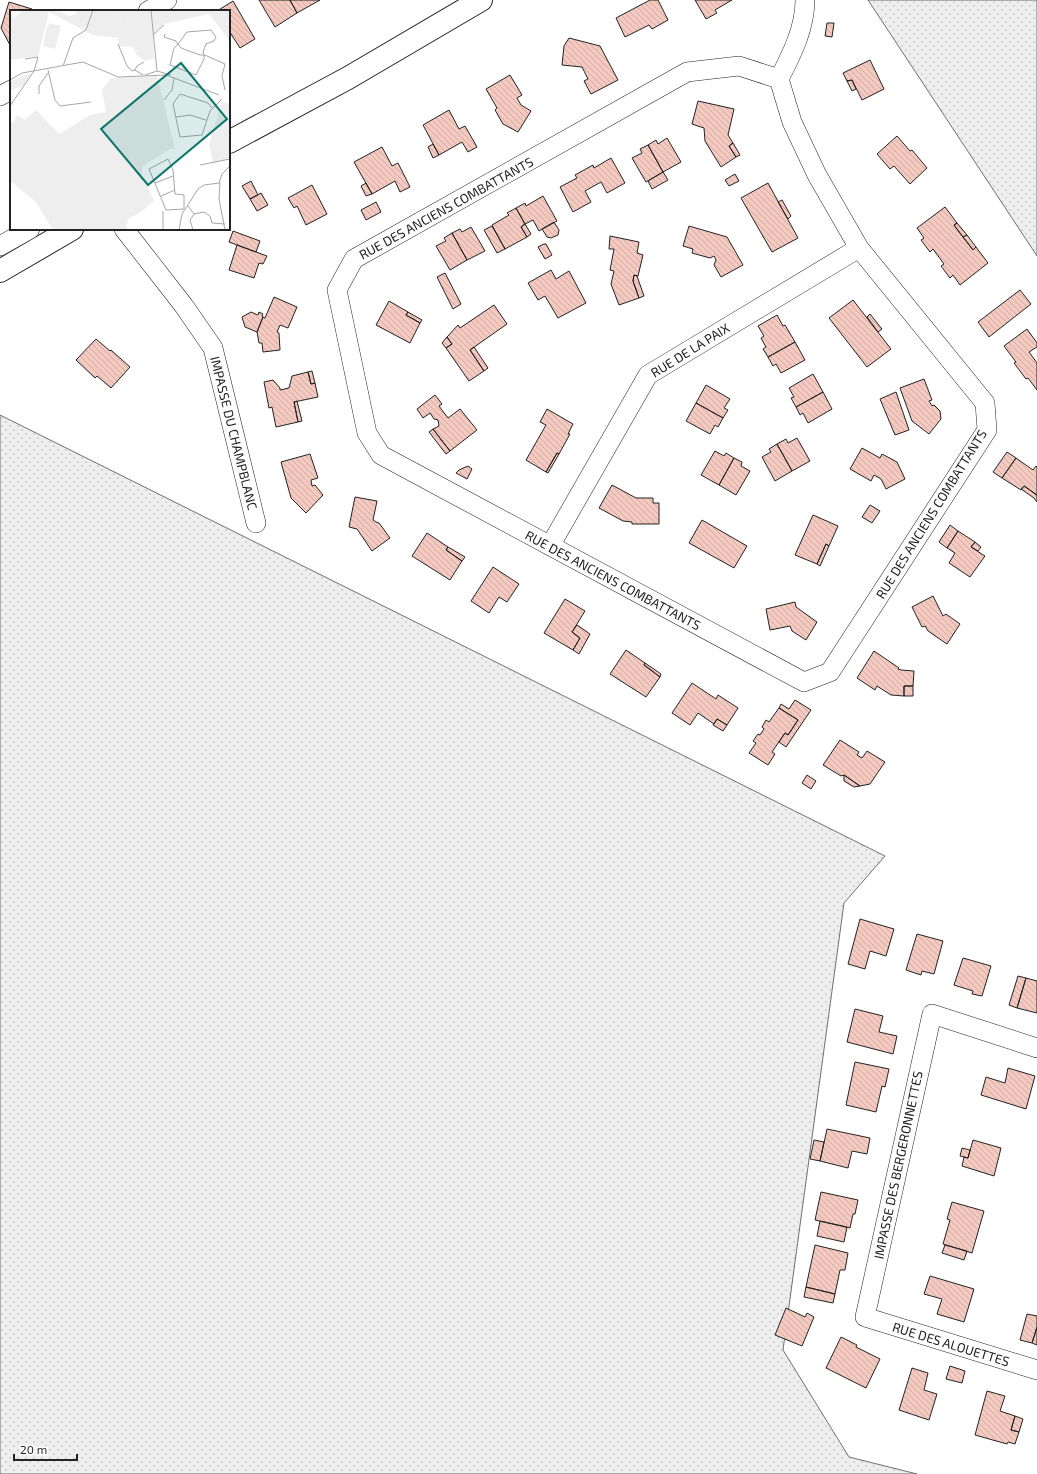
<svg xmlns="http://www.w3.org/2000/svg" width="1037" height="1474" viewBox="0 0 1037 1474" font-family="'Exo 2',sans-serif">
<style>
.grass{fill:url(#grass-dots);stroke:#6f6f6f}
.building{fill:url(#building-back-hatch);stroke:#222}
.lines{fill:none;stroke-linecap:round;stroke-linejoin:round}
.street-casing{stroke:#222;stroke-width:20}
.secondary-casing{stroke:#222;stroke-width:24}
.street{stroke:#fff;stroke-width:19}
.secondary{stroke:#fff;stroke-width:22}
.labels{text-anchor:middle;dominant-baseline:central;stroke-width:3;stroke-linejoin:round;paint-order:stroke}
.street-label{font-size:13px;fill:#222;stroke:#fff}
.inset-road{fill:none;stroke:#a7a7a7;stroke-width:1}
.view{fill:#0f766e;fill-opacity:0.15;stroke:#0f766e;stroke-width:2}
.inset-edge{fill:none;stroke:#222;stroke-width:2}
</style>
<defs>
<pattern id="grass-dots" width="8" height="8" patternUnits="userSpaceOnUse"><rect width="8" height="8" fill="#eee"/><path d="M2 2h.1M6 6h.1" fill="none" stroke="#ccc" stroke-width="1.8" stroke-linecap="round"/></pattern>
<pattern id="building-back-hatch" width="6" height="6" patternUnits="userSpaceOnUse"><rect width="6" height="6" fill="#f3c9c0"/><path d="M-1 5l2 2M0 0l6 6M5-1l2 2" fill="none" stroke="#d0aca5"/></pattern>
</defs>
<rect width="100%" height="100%" fill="#fff"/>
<!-- grass -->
<path class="grass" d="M868,0H1037V256Z
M0,415L885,856L844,903L783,1350L849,1457L917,1474H0Z"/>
<!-- building -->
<path class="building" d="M259,0H290L297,13L275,27Z
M290,0H320L297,13Z
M650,0H658L668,20L652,29L649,25L625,37L616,18Z
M695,0H732L715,10L717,13L706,19Z
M233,1L255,39L240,48L229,31V11H217Z
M9,2L32,9V11H11V47L1,28Z
M827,23H834L832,37L825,36Z
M569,38L600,46L618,80L591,94L584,81L588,79L582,67L562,65L564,46Z
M870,60L884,89L862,100L852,80L847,81L843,73Z
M510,75L522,95L517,98L521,105L531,111L518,132L503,124L495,110L497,108L486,89Z
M852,80L856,89L852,91L847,81Z
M698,101L734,109L728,135L733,143L729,146L736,157L721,167L705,141L704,128L692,124Z
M449,110L459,129L465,126L477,147L468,152L462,142L439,155L423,125Z
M897,136L910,151L912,150L927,168L910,184L894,166L890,169L877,154Z
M667,138L681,162L663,172L648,145L656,140L658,144Z
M733,143L740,155L736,157L729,146Z
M433,144L439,155L433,158L428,147Z
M648,145L663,172L646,182L632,158L642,153L640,149Z
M382,147L392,166L398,163L410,187L400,192L395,181L372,194L354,162Z
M611,158L625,183L607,193L601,182L585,191L591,202L573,212L560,187L577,178L575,175L593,165L594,168Z
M663,172L668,180L652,189L648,181Z
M735,174L739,181L729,186L725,180Z
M251,181L258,195L250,199L242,186Z
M366,183L372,194L366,196L361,186Z
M768,183L798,238L772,252L741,198Z
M312,185L327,214L306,225L297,206L294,208L288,198Z
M261,193L268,205L257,211L250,199Z
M543,196L557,221L539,231L533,220L525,224L516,208L525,203L526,206Z
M782,200L791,216L788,219L778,202Z
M376,202L381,212L366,220L361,210Z
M945,207L957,223L954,225L963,237L973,250L976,247L988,263L960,285L953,275L950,278L941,266L944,264L933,249L930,252L921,240L924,238L917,228Z
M516,208L525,224L521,227L527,237L505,249L492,225L509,215L507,213Z
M554,222L559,230L558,235L551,238L547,237L542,229Z
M957,223L967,235L963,237L954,225Z
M525,224L531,234L527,237L521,227Z
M492,226L505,249L497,253L484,230Z
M689,226L727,237L743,265L721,277L714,265L716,260L714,256L710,258L692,253L693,249L683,246Z
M471,227L485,251L467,260L452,233L460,229L462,232Z
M233,231L260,241L256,252L229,242Z
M452,233L467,260L450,270L436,246L446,241L444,238Z
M967,235L976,247L973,250L963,237Z
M610,236L639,242L637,253L643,255L638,276L634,275L633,281L639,298L619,305L611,284L614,271L610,270L614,249H609Z
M544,244H546L552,255L545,259L538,247Z
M237,245L267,256L263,264L259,263L254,278L229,270Z
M551,270L556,279L569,271L586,303L558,318L545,296L538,300L528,283Z
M445,273L461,304L453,309L437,277Z
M634,275L637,276L644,296L639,298L633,281Z
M1020,290L1031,304L989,337L978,322Z
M274,297L297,307L288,328L280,325L277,332L279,333L280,350L263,352L262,343H259L257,332L263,317L265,318Z
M853,300L891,349L867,367L829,318Z
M389,301L408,312L406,315L420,323L410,343L376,325Z
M494,305L507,324L470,350L484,371L469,381L446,348L452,344L447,337L458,325L460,328Z
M251,312L258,315L259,312L263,314L262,316L263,317L257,332L245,327L242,317Z
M408,312L422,320L420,323L406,315Z
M870,314L882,329L878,332L867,317Z
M777,315L783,326L785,325L795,342L768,357L763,349L766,347L761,338L764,336L758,326Z
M1027,329L1037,343V347L1029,352L1037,363V390L1028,378L1026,379L1014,363L1016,362L1004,346Z
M447,337L452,344L446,348L442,343Z
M96,339L110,351L111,350L130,367L111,388L97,376L95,378L76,360Z
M795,342L805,360L781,373L776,364L773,366L768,357Z
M474,347L488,368L484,371L470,350Z
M312,371L315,383L311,384L308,372Z
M308,372L311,384L315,383L318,397L294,402L298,422L276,427L272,407L269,408L264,382L273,380L280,388V390L289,388L292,376Z
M813,374L823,392L796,407L791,398L794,397L789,388Z
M924,379L932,400L929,401L932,406L934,405L940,411L941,419L929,434L912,421L900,388Z
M706,385L730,399L724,408L728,410L723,418L696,403Z
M823,392L832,409L808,423L803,413L800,415L796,407Z
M896,392L909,430L895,435L880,399Z
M435,395L442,404L439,406L448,418L460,409L477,430L450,451L433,429L439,426L438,420L434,419L430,413L423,418L417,409Z
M297,401L302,421L298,422L294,402Z
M696,403L723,418L718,427L715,425L710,434L686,421Z
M547,409L573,424L568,434H570L559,454L557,453L546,472L526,460L546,425L540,422Z
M433,429L450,451L446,454L429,432Z
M797,438L810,461L792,471L777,444L786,439L788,443Z
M777,444L792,471L775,481L762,457L771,452L769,449Z
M862,448L880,458L882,454L897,462L905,479L886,489L881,479L874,475L871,481L850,469Z
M715,451L724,456L726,453L734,458L719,485L701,475Z
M1007,452L1016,458L1002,478L993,472Z
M557,453L559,454L548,473L546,472Z
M310,454L318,478L311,480L312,486L315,485L323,495L306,513L291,498L281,462Z
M734,458L742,462L741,466L750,471L736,495L719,485Z
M1016,458L1033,470L1036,466L1037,467V495L1024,486L1021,490L1002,478Z
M468,466L472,469L467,479L456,473L459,470Z
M612,485L636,498H653V503H659V524H632V522L623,521L599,508Z
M1024,486L1037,495V502L1034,498L1021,489Z
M355,497L377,501L373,520L376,522L379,523L390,538L372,551L357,529L349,527Z
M870,505L880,511L872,523L862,517Z
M813,515L838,526L829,546L826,544L817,564L795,555Z
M702,520L747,546L734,568L689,543Z
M950,525L958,531L947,548L939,542Z
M958,531L975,542L971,547L985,556L970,577L949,563L955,553L947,548Z
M427,533L448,547L446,550L462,561L450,580L412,556Z
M975,542L981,547L978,551L971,547Z
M826,544L829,546L820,566L817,564Z
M448,547L465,557L462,561L446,550Z
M493,567L519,584L507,602L499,597L489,613L471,601Z
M933,596L943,616L946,614L960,624L947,644L928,631L925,626L922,627L912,607Z
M565,599L585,611L572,632L580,638L573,650L544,633Z
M795,602L796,607L817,622L806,640L792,631L790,626L770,630L766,609Z
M577,625L590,634L579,654L573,650L580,638L572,632Z
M626,650L645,663L644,665L660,677L646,697L610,674Z
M874,651L899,668L898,669L901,670L914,671L913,686H904V696L891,695L877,686L875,690L857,678Z
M645,663L661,674L660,677L644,665Z
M692,683L716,699L718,695L738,708L727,725L717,719L714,724L698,713L690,725L672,713Z
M904,686H913V696H904Z
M795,700L811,710L786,747L779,742L785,733L788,735L798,720L779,708L781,704L789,709Z
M779,708L798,720L788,735L785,733L772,752L775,754L768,765L749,753L756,743L753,741L758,734L760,735L764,729L762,727L766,720L769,722Z
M717,719L727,725L723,731L713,725Z
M840,740L859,752L857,755L862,758L867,751L885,762L870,784L860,786L844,775L841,776L823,765Z
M807,775L816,781L811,789L802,783Z
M844,775L860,786L854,787L844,781Z
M860,919L894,929L886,956L870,951L865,969L848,964Z
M917,934L943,941L934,974L922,971L921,975L906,970Z
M963,958L991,966L982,996L972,994L973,991L954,985Z
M1018,976L1026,978L1017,1008L1009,1005Z
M1026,978L1037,981V1013L1017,1008Z
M855,1009L883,1016L879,1032L897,1036L893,1054L847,1042Z
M855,1062L889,1069L885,1087L882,1086L876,1112L846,1105Z
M1008,1068L1035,1076L1026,1109L981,1095L986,1077L1005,1083Z
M827,1129L870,1138L867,1154L852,1151L848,1168L820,1161Z
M814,1140L824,1142L820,1161L810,1159Z
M973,1140L1001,1148L994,1176L962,1166L964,1157L968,1158Z
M962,1148L970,1150L968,1158L960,1156Z
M821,1192L858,1200L855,1214H853L850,1228L815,1220Z
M952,1202L984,1211L972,1253L943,1244L950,1220L947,1219Z
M820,1221L847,1227L844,1242L817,1236Z
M815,1245L848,1253L845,1270H840L835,1294L806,1287Z
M945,1245L967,1251L964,1260L942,1253Z
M930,1276L974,1289L964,1322L937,1314L942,1299L924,1294Z
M806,1287L835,1294L833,1303L804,1297Z
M786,1308L805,1317L807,1313L814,1317L802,1346L775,1335Z
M1027,1314L1037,1316V1327L1032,1343L1020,1340Z
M1037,1327V1345L1032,1343Z
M841,1337L857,1345L856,1347L880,1359L866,1388L826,1368Z
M950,1366L965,1371L962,1383L946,1379Z
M912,1368L928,1373L924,1390L937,1394L929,1420L899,1410Z
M987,1391L1005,1396L1000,1411L1015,1416L1011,1430L1019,1432L1015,1444L1008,1442L1007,1444L975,1435Z
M1015,1416L1023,1419L1019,1432L1011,1430Z"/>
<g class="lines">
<defs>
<path id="street" d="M148,11L167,0
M779,79L739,66L687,72L354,259L337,290L367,433L381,455L804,682L830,672L987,430L985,403L859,248L817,175L792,122L779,79C792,54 805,28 805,0
M0,96L11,90
M124,229L184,306L213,348L256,523
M0,246L30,229
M550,546L648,375L859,248
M1037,1048L932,1014L865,1317L1037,1370"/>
<path id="secondary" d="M229,142L348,78L481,0
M0,271L72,229"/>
</defs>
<!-- street casing -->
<use href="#street" class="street-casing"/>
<!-- secondary casing -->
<use href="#secondary" class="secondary-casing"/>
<!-- street -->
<use href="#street" class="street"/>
<!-- secondary -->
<use href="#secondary" class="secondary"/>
</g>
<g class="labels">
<!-- street labels -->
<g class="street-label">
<text transform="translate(446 208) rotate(-29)">RUE DES ANCIENS COMBATTANTS</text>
<text transform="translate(690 350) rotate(-32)">RUE DE LA PAIX</text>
<text transform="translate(234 433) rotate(76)">IMPASSE DU CHAMPBLANC</text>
<text transform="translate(931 514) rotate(-58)">RUE DES ANCIENS COMBATTANTS</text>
<text transform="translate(613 580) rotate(28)">RUE DES ANCIENS COMBATTANTS</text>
<text transform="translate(898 1165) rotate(-78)">IMPASSE DES BERGERONNETTES</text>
<text transform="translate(951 1344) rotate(17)">RUE DES ALOUETTES</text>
</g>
</g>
<!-- overview -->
<g transform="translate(10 10)">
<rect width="220" height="220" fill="#fff"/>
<path d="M12,0H35L38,2L37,11L28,46L0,50V6L4,8ZM108,0H220V36L217,27L199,4L154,14L143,24L144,48L135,51L127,45L122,36L109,37L108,28L114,22ZM21,63L14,75L0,81V71ZM147,66L165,139H160L133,156L131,164L144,191L131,202L119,208L116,215L118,220H43L26,192L0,171V111L3,113L7,105L15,110L26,100L49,124L80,105L96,102L92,80L101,68ZM212,92L220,94V148L203,154L199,134Z" fill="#eee"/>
<path d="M35,0H47L59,6L67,4L64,0H108L114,22L108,28L83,25Z" fill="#eee"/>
<path d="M38,13L51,16L45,39L33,36Z" fill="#eee"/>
<path class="inset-road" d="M141,0L147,61M155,24L154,27L166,31L168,34L164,38L160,55L186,65L194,49V45L193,42L196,34L204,31L206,27L201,20L177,22L168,34L171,38L190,45H194L197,46L215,54L212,66L215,80M143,25L154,15M108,34L117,56L122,61L125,60M53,56L63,28L76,20L83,0M38,60L45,90L50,96L81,92M133,65L125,60L127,56L134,52M135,65L147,61L161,65M0,70L12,63L73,52L108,67L156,65L209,85M29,84V76L38,63M154,90L162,80L164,68M0,96L24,61L28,47L15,49M202,98L198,93L170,84L163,94L170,127L192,125L200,101L212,89M166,107L180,105L196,110M158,149L163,160L165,184L174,185V199L156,200L139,159ZM190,155L220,149M210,172L209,189L215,220M145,173L163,166M151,186L165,180M178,196L184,204L180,210L183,220M153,201V220M184,204L194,202L200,206L202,213L215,214M169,220L172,204L188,179L194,175L209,173L212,164L220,156"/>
<path class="view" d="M171,53L217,109L138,175L91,119Z"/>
<rect width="220" height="220" class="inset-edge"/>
</g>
<!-- scale -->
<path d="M14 1454v6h63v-6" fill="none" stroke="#222222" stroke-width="2"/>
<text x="20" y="1454" font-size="12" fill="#222222" stroke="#ffffff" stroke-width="3" paint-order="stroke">20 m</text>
</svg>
